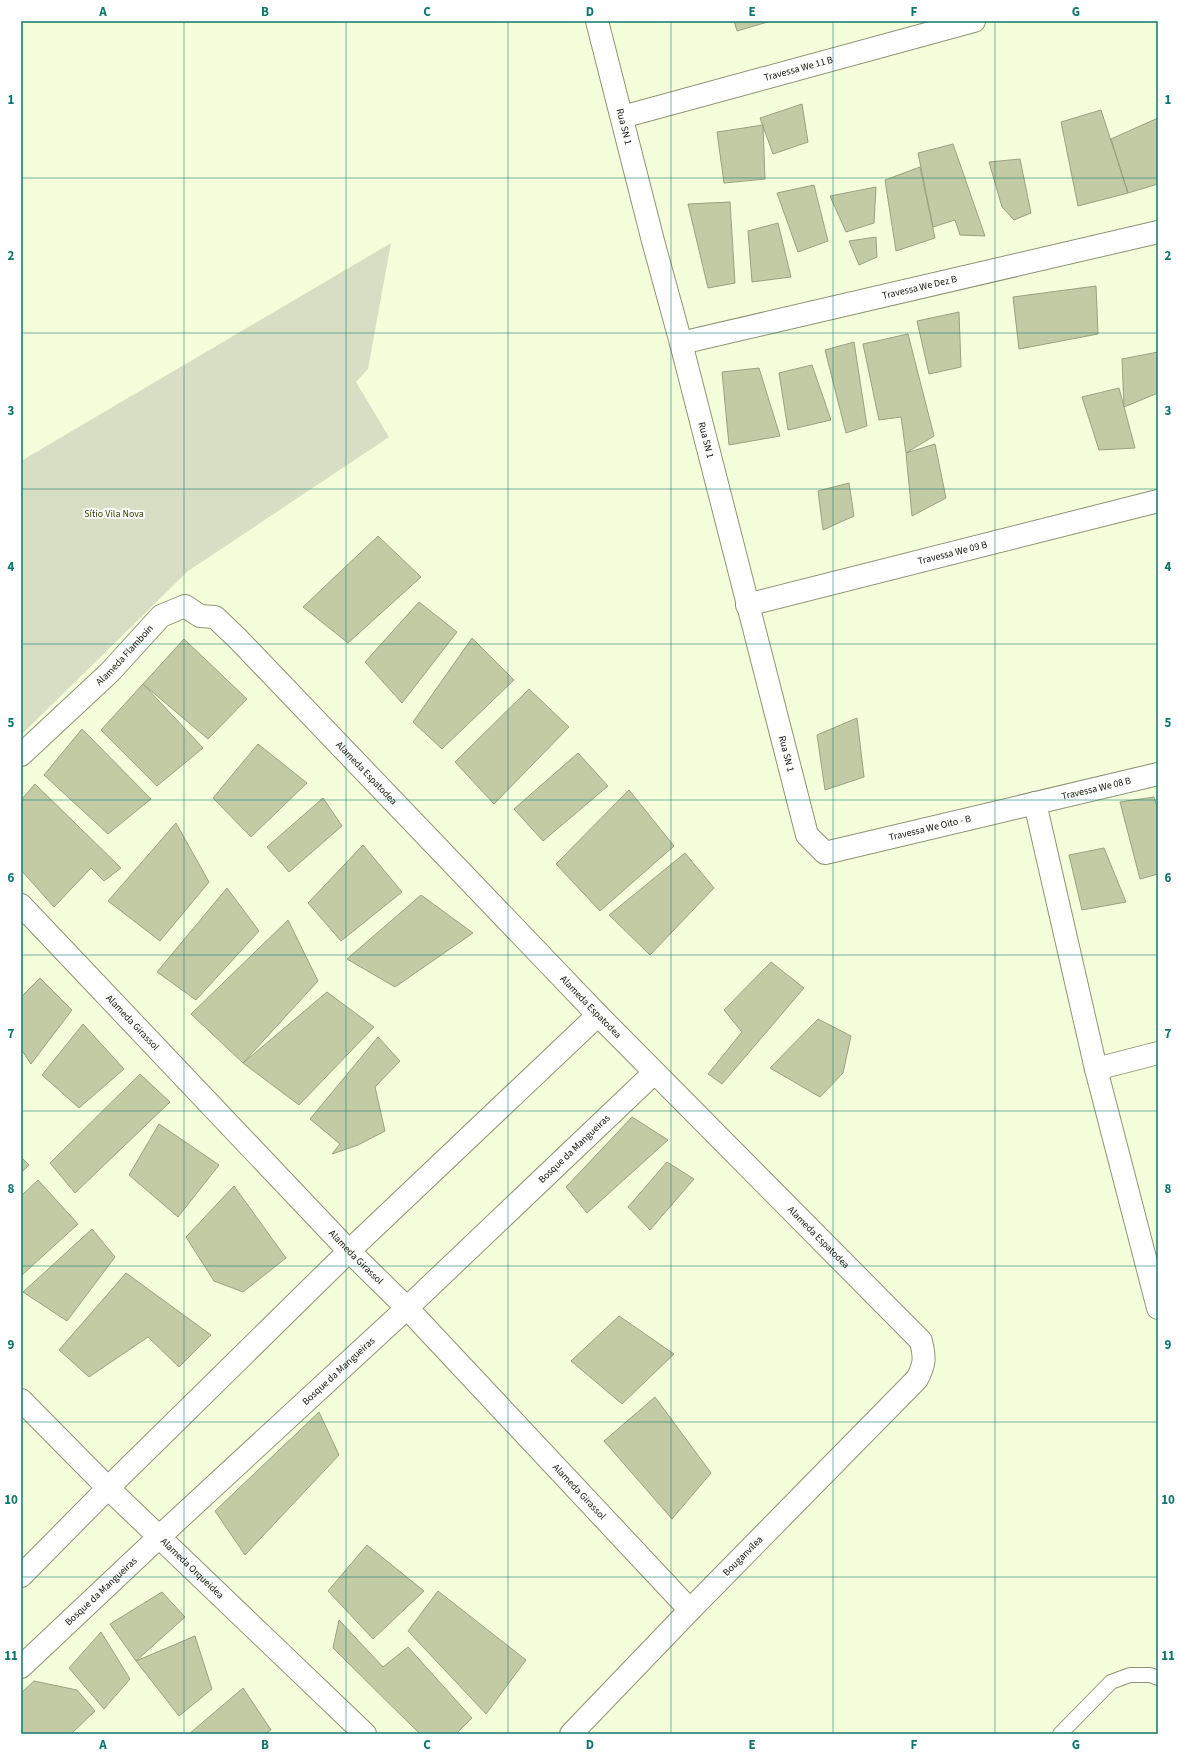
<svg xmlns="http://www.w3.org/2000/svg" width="1179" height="1755" viewBox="0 0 1179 1755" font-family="'Source Sans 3',sans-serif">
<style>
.green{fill:#d8dec4}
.building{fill:#c3cba5;stroke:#99a180}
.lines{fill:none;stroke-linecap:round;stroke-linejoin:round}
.lane-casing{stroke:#8d9474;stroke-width:16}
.street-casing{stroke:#8d9474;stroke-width:24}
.lane{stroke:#fff;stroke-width:14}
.street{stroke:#fff;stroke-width:22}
.grid{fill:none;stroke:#0f766e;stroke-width:1;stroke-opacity:0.55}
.labels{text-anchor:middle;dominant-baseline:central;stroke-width:4;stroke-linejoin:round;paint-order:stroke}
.street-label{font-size:10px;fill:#121408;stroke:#fff}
.park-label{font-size:10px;fill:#384201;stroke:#fff}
.neatline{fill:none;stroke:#0f766e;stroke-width:1.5}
.grid-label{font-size:13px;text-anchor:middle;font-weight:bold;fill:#0f766e}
</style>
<rect width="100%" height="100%" fill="#f5feda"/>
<!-- green -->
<path class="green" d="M391,243L368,369L356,382L389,437L188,571L21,735V461Z"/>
<!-- building -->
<path class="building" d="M734,21H771L737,31Z
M802,104L808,142L773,154L760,118Z
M1101,110L1128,193L1078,206L1061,122Z
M1158,118V184L1128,193L1111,139Z
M763,125L765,179L724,183L717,132Z
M953,144L985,236L960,235L955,220L933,227L918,153Z
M1020,159L1031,213L1014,220L1002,207L989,162Z
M920,167L935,238L896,251L885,180Z
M814,185L828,241L798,252L777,193Z
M876,187L874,223L846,232L830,196Z
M730,202L735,283L708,288L688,204Z
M778,223L791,277L752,282L748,231Z
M876,237L877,257L859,265L849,241Z
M1096,286L1098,334L1019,349L1013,297Z
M959,312L961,367L929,374L917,321Z
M908,334L934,436L906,453L901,417L879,420L863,344Z
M854,342L867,426L846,433L825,350Z
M1158,352V393L1124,407L1122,359Z
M812,365L831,420L788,430L779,373Z
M759,368L780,436L729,445L722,372Z
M1119,388L1135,448L1099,450L1082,397Z
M935,444L946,498L912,516L906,453Z
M849,483L854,516L823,530L818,491Z
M378,536L421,577L348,643L303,607Z
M419,602L457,632L402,703L365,662Z
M472,638L514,680L442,749L413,722Z
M184,639L247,699L208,739L143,684Z
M143,684L203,748L157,786L101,730Z
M529,689L569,727L494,804L455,762Z
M857,718L864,777L825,790L817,735Z
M82,729L151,799L108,834L44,775Z
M258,744L307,783L251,837L213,798Z
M578,753L608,786L543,841L514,809Z
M35,784L121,868L104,881L91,868L54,907L21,870V800Z
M629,790L674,846L600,911L556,864Z
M1154,797L1158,810V874L1140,879L1120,802Z
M323,798L342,826L289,872L267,847Z
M176,823L209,882L160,941L108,901Z
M363,845L402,892L341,941L308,903Z
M1104,848L1126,902L1082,910L1069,855Z
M685,853L714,888L650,955L609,915Z
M227,888L259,931L196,1000L157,972Z
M421,895L473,933L395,987L347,959Z
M288,920L318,981L243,1063L191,1014Z
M771,962L804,988L722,1084L708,1074L742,1032L724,1010Z
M40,978L72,1010L31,1064L21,1049V997Z
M327,992L374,1027L299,1105L243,1063Z
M818,1019L851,1036L843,1073L820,1097L770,1068Z
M83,1024L124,1069L79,1108L42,1075Z
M378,1037L400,1061L375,1087L385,1131L358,1145L332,1154L340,1144L310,1119Z
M140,1074L170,1102L75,1193L50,1163Z
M632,1117L668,1140L587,1213L566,1187Z
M159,1124L219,1165L178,1217L129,1175Z
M21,1157L29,1165L21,1173Z
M667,1162L694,1179L650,1230L628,1207Z
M38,1180L78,1224L21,1276V1196Z
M234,1186L286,1258L243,1292L214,1281L186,1237Z
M92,1229L115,1257L67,1321L23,1292Z
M126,1273L211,1335L179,1367L148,1337L89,1377L59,1350Z
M619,1316L674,1354L622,1404L571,1361Z
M655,1397L711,1473L672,1519L604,1441Z
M319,1412L339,1455L245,1555L215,1511Z
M367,1545L424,1591L373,1639L328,1591Z
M438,1591L526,1660L486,1714L408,1631Z
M162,1592L185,1617L136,1661L110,1624Z
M339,1620L383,1667L408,1647L472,1718L456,1734H420L333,1648Z
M101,1632L130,1679L104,1709L69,1668Z
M195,1636L212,1689L179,1716L136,1661Z
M34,1681L77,1690L95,1711L71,1734H21V1693Z
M243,1688L271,1730L265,1734H189Z"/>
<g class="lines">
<defs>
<path id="lane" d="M1060,1734L1111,1682L1130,1675H1150L1158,1678"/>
<g id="street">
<path id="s1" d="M597,21L653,241L681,343L807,835L825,853L1158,774"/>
<path id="s2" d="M622,117L974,21"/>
<path id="s3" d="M681,343L1158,232"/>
<path id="s4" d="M747,605L1158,501"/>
<path id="s5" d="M21,755L110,672L161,616L185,606L200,616L215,617L238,639L598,1015L921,1341C925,1358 925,1364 917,1379L690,1610L571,1734"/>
<path d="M1035,803L1096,1069L1158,1308"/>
<path id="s6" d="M21,905L349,1251L407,1308L690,1610"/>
<path d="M1096,1069L1158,1053"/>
<path id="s7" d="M21,1400L108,1488L365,1734"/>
<path d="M21,1576L108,1488L349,1251L598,1015"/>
<path id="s8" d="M21,1667L159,1537L407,1308L654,1073"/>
</g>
</defs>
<!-- lane casing -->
<use href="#lane" class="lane-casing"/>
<!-- street casing -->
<use href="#street" class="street-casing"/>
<!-- lane -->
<use href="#lane" class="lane"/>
<!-- street -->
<use href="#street" class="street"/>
</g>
<!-- grid -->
<path class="grid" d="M184,21V1734M346,21V1734M508,21V1734M671,21V1734M833,21V1734M995,21V1734M21,178H1158M21,333H1158M21,489H1158M21,644H1158M21,800H1158M21,955H1158M21,1111H1158M21,1266H1158M21,1422H1158M21,1577H1158"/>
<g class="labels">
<!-- street labels -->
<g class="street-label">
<text stroke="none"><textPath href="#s2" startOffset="183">Travessa We 11 B</textPath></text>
<text stroke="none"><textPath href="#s1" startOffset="109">Rua SN 1</textPath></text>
<text stroke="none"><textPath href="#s3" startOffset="245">Travessa We Dez B</textPath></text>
<text stroke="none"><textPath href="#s1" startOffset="433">Rua SN 1</textPath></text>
<text stroke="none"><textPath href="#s4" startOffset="212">Travessa We 09 B</textPath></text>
<text stroke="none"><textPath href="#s5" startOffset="144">Alameda Flamboin</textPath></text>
<text stroke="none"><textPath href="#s1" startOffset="757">Rua SN 1</textPath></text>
<text stroke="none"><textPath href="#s5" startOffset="474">Alameda Espatodea</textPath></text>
<text stroke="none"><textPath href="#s1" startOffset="1145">Travessa We 08 B</textPath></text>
<text stroke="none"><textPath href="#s1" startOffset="974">Travessa We Oito - B</textPath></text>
<text stroke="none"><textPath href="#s5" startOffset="798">Alameda Espatodea</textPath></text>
<text stroke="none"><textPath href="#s6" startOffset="162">Alameda Girassol</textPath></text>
<text stroke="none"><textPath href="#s8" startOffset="758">Bosque da Mangueiras</textPath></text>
<text stroke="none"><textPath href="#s5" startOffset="1122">Alameda Espatodea</textPath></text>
<text stroke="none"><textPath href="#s6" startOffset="486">Alameda Girassol</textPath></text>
<text stroke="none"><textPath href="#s8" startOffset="434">Bosque da Mangueiras</textPath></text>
<text stroke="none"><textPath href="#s6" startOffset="810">Alameda Girassol</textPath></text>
<text transform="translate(743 1556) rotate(-45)">Bouganvilea</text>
<text stroke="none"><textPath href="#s7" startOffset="240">Alameda Orqueidea</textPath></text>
<text stroke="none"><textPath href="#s8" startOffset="110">Bosque da Mangueiras</textPath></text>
</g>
<!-- park labels -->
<g class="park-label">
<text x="114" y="514">Sítio Vila Nova</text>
</g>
</g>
<!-- border -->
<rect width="1179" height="1755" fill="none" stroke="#ffffff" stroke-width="44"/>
<rect x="22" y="22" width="1135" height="1711" class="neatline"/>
<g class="grid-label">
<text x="103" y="16">A</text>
<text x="265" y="16">B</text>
<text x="427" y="16">C</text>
<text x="590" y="16">D</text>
<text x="752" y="16">E</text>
<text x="914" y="16">F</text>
<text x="1076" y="16">G</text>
<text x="11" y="104">1</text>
<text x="1168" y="104">1</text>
<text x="11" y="260">2</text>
<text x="1168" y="260">2</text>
<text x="11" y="415">3</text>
<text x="1168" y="415">3</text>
<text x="11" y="571">4</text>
<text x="1168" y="571">4</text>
<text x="11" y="727">5</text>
<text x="1168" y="727">5</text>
<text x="11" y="882">6</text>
<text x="1168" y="882">6</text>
<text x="11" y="1038">7</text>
<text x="1168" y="1038">7</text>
<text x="11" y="1193">8</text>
<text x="1168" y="1193">8</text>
<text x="11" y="1349">9</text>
<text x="1168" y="1349">9</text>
<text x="11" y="1504">10</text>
<text x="1168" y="1504">10</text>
<text x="11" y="1660">11</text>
<text x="1168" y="1660">11</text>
<text x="103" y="1749">A</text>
<text x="265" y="1749">B</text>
<text x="427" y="1749">C</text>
<text x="590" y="1749">D</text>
<text x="752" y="1749">E</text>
<text x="914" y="1749">F</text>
<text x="1076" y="1749">G</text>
</g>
</svg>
